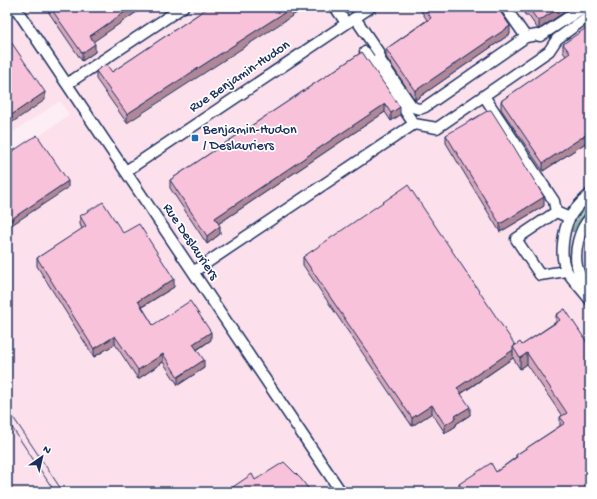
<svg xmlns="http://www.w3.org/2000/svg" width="597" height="499" viewBox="0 0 597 499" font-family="'Gochi Hand',sans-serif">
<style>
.built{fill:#fce0ec}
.green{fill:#adeeb7;stroke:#648e8a}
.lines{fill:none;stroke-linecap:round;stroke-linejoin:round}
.minor-casing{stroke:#1b2f5e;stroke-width:13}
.minor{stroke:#fff;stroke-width:10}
.tram{stroke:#1b2f5e;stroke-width:1}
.wall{fill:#d6a7bc;stroke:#1b2f5e}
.shaded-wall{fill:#ae8899;stroke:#1b2f5e}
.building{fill:#f9c2db;stroke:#1b2f5e}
.poi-dot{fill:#1f6fb2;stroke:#fff;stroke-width:1.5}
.labels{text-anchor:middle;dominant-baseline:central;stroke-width:3.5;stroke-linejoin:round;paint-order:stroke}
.street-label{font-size:14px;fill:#1b2f5e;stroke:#fff}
.poi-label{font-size:14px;fill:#1b2f5e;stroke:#fff;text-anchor:start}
</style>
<rect width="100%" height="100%" fill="#fdedf4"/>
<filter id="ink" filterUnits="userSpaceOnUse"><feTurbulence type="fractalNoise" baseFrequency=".025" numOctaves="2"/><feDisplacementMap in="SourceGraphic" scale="8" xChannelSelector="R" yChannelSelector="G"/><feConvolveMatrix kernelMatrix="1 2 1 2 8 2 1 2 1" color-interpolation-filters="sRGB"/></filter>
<g filter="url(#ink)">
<!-- built -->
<path class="built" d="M7,7H590V492H7V159L69,115L60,101L7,136Z"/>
<!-- green -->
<path class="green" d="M590,204V208C583,214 577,223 573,232L572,231L580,215Z"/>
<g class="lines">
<defs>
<path id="minor" d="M15,7L341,492
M335,7L346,23
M355,18L379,53L380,60L411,105C415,109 419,110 425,107L526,37L505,7
M526,37L537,35L540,36L584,7
M67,84L183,7
M484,96L554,201L556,212L570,218
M414,124L437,128L549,51L557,39L590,15
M126,171L371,7
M590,194C583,201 575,208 570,217C563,230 559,259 567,271C573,281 583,290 590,300
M556,212L516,239L540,275L566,271
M193,272L414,124L365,52
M586,290C583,282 579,274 577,266C574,250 579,230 590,218"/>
</defs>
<!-- minor casing -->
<use href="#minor" class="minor-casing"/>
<!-- minor -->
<use href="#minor" class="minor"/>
<!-- tram -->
<path class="tram" d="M7,408L63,492
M7,420L55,492"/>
</g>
<!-- wall -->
<path class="wall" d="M45,7H144L93,41L95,52L82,61Z
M209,7L127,123L96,79V71L112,72Z
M421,7H497L510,34L415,100L386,57V49L427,20L421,11Z
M523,7H572L539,29H538L528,15H525Z
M590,34V140L543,171L501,109V101L566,56L563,52V44Z
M362,52L400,115L391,121L385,112L218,224L220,234L207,244L170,188V180Z
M446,135L544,206L500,232L446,143Z
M80,216L123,233L174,287L142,307L153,325L211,340L197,350L204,368L178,385L163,362L138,379L115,344L94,357L37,266V258L82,229L80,224Z
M303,257L515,345H522L556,322V315L565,309L590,492H459V484L496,472L516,457V455L560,426V417L562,416L527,364L520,369L513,358L461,394L470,415L456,424V426L445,433L432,413L412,426L303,265Z"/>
<!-- shaded-wall -->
<path class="shaded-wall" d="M132,7H144L90,44V36Z
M293,7H306L127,123V114Z
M560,7H572L539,29V21Z
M510,26V34L415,100V91Z
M95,44V52L82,61V53Z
M45,92V100L7,126V118Z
M385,104V112L215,226V218Z
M400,107V115L391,121V113Z
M590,132V140L543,171V163Z
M68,181V188L7,228V222Z
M544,197V206L500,232V224Z
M220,226V234L207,244V236Z
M174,279V287L138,309V301Z
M211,332V340L193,352V344Z
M115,336V344L94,357V349Z
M513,350V358L457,396V388Z
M527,353V364L520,369V358Z
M163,354V362L138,379V370Z
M204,360V368L178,385V377Z
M432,405V413L412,426V418Z
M470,407V415L456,424V426L445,433V425L455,416Z
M590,485V492H580Z"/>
<!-- building -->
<path class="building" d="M50,7H132L90,36L95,44L82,53Z
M209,7H293L127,114L96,71L106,64L112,72Z
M424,7H497L510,26L415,91L386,49L431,18Z
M528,7H560L539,21H538Z
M586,28L590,34V132L543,163L501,101L570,53L563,44Z
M7,36L45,92L7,118Z
M362,52L400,107L391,113L385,104L215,218L220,226L207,236L170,180Z
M489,110H491L505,132L544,197L500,224L446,135Z
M37,135L68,181L7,222V155Z
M408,185L515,345L513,347V350L457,388L470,407L455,416L456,418L445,425L432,405L412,418L303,257Z
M103,202L123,233L139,224L174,279L138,301L153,325L190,301L211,332L193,344L204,360L178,377L163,354L138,370L115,336L94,349L37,258L86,226L80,216Z
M565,309L590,347V485L580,492H465L459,484L491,463L496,472L517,457L516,455L565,423L560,417L567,413L527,353L520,358L513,347L520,342L522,345L560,320L556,315Z
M284,462L301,479L311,492H232L230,489L252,474L255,480Z"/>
</g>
<!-- markers -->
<rect class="poi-dot" x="191" y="134" width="8" height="8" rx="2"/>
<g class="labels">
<!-- street labels -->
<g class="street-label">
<text transform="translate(240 77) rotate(-34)">Rue Benjamin-Hudon</text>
<text transform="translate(190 242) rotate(56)">Rue Deslauriers</text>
</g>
<!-- poi labels -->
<g class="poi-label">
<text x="203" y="130">Benjamin-Hudon<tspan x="203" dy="16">/ Deslauriers</tspan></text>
</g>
</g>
<!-- margin -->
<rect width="597" height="499" fill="none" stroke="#fff" stroke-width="24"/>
<rect x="12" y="12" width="573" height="475" fill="none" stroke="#1b2f5e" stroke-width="1.5" filter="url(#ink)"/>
<!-- north arrow -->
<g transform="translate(42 457) rotate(34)" stroke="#ffffff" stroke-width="3" paint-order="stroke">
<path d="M0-3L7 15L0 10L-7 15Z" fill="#1b2f5e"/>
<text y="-6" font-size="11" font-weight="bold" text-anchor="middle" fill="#1b2f5e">N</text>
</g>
</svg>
